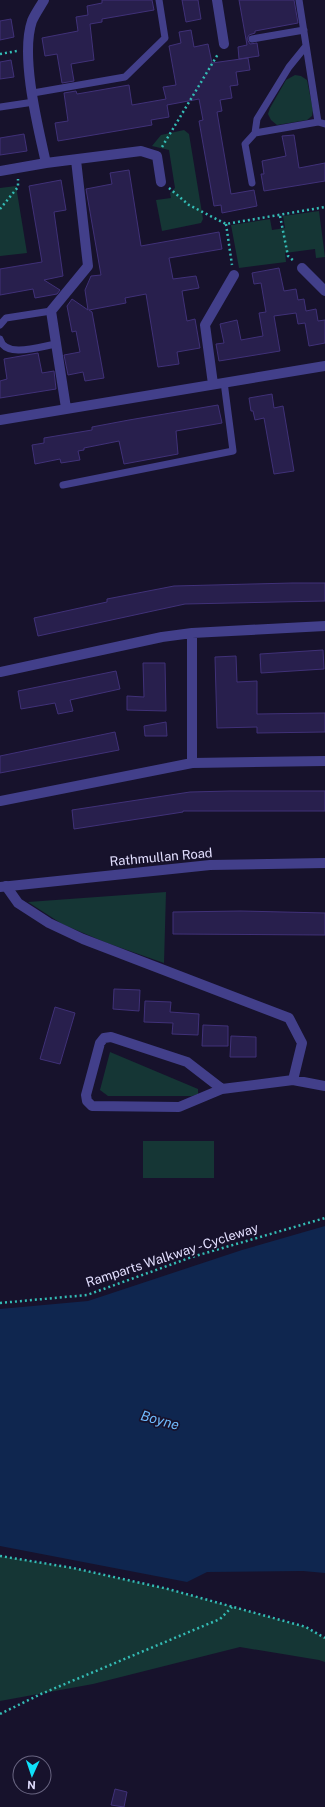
<svg xmlns="http://www.w3.org/2000/svg" width="325" height="1807" viewBox="0 0 325 1807" font-family="'Public Sans',sans-serif">
<style>
.green{fill:#153635}
.water{fill:#0f264f}
.building{fill:#281f4d;stroke:#403178}
.lines{fill:none;stroke-linecap:round;stroke-linejoin:round}
.path{stroke:#34bcb5;stroke-width:2.5;stroke-dasharray:2 3;stroke-linecap:butt}
.service{stroke:#423f8a;stroke-width:7}
.minor{stroke:#423f8a;stroke-width:10}
.tertiary{stroke:#423f8a;stroke-width:10}
.labels{text-anchor:middle;dominant-baseline:central;stroke-width:3.5;stroke-linejoin:round;paint-order:stroke}
.street-label{font-size:13px;fill:#e2defe;stroke:#17122c}
.water-label{font-size:14px;font-style:italic;fill:#6fb9fc;stroke:#17122c}
</style>
<rect width="100%" height="100%" fill="#17122c"/>
<!-- green -->
<path class="green" d="M295,75L301,76L307,80L313,110L312,116L307,120L277,125L271,120L268,114L270,108L286,80Z
M184,130L189,134L203,219L201,223L162,231L156,200L171,198L170,193L175,188L169,150L152,146L161,135Z
M16,186L27,253L0,256V188Z
M319,211L325,257L316,258L315,249L285,253L286,262L239,268L231,225L270,219L272,230L285,228L283,216Z
M166,892L164,963L107,943L62,924L28,902Z
M110,1052L198,1089V1094L192,1096H108L100,1090Z
M143,1141H214V1178H143Z
M0,1556L73,1568L168,1589L306,1627L325,1638V1662L319,1660L240,1647L93,1684L0,1701Z"/>
<!-- water -->
<path class="water" d="M325,1226V1573L303,1571L207,1572L187,1582L0,1546V1309L88,1301L242,1250Z"/>
<!-- building -->
<path class="building" d="M102,0H152L154,10L102,19V22L90,24L94,60L71,64L74,81L62,83L57,54L45,56L42,38L78,31L76,17L88,15L87,6L102,3Z
M182,0H198L201,19L186,22Z
M239,0H294L298,23L255,31V33L249,35L247,39L250,44L257,43L259,56L239,59L238,47L247,45Z
M11,19L14,37L0,40V21Z
M191,30L194,47L208,44L212,63L248,58L250,70L236,72L238,85L230,86L232,98L220,100L222,111L217,112L231,194L254,190L257,206L222,213L221,205L214,206L199,121L203,120L199,99L167,105L169,117L151,120L152,125L58,141L55,123L68,121L64,93L76,91L77,94L129,85L132,105L166,99L163,87L176,85L169,46L181,43L179,32Z
M11,60L14,77L0,79V62Z
M24,134L27,151L0,155V138Z
M294,135L299,168L325,163V181L264,191L261,174H264L262,161L286,156L282,136Z
M129,170L141,246L219,232L222,249L169,258L173,279L196,276L199,288L182,291L187,321L195,319L200,348L177,352L179,364L158,367L146,294L125,298L126,303L89,310L92,312L104,378L85,381L83,372L68,375L64,355L80,352L76,331L72,332L67,306L72,299L88,310L85,290L91,276L101,275L86,189L112,184L110,173Z
M61,180L66,210L54,212L63,276L44,280L60,290L57,294L35,298L33,289L0,295V269L42,262L29,186Z
M279,268L284,291L296,289L298,300L304,299L306,311L316,309L318,321L325,320V343L309,346L305,323L298,324L296,313L274,316L280,351L219,361L216,344L224,343L220,324L237,320L241,340L263,336L259,313L266,312L261,283L254,284L252,273Z
M38,353L42,373L54,371L56,389L0,398V381L7,379L4,359Z
M272,394L274,408L283,406L294,471L274,474L264,418L255,420L253,411H251L249,398Z
M218,405L222,423L176,431L178,454L124,464L119,441L84,448V450L78,451L80,460L61,463L60,459L35,464L32,445L44,443V438L92,430V427L129,420Z
M292,583H325V601L185,604L38,636L34,618L107,602V599L174,586Z
M323,650L324,669L261,673L260,654Z
M236,656L237,682L257,681V714L325,713V732L257,733V727L217,728L215,657Z
M143,663H165L166,711L127,710V696L144,697Z
M116,671L120,689L70,700L73,711L58,714L55,703L21,709L18,691Z
M166,722L167,736H145L144,726Z
M115,732L119,750L0,773V756Z
M230,791H325V811H183V812L74,829L72,810L190,792Z
M241,911L325,913V935L173,934V912Z
M114,989L140,990L139,1011L113,1009Z
M145,1001L171,1002L170,1012L199,1014L198,1035L172,1034L173,1023L144,1022Z
M55,1007L75,1013L60,1064L40,1059Z
M203,1025L228,1026V1046H202Z
M231,1036L256,1037V1057H230Z
M115,1789L127,1792L124,1807L111,1805Z"/>
<g class="lines">
<!-- path -->
<path class="path" d="M0,54L17,51
M162,147L218,54
M169,188L189,205L226,224L325,207
M0,209L18,187V179
M280,216L288,256L294,261
M226,224L232,265
M0,1303L87,1295L192,1257L325,1218
M0,1556L73,1568L168,1589L306,1627L325,1638
M0,1714L41,1694L220,1619L232,1607"/>
<!-- service -->
<path class="service" d="M299,0L318,122
M252,39L304,30
M306,46L289,67L257,119L255,133L318,122L325,124
M33,93L125,77L165,38L159,0
M0,107L34,102
M252,183L245,144L255,133
M0,325L6,318L51,311
M0,339C5,359 42,346 56,344
M63,485L233,451L224,382"/>
<!-- minor -->
<path class="minor" d="M44,0C40,7 35,14 32,21C20,56 38,127 46,163
M217,0L224,44
M0,171L46,163L141,151L157,156L161,182
M302,268L325,291
M213,384L205,325L234,275
M66,408L51,311L88,266L76,160
M0,420L325,366
M192,633V763
M0,672L162,637L192,633L325,626
M0,801L192,763L325,761
M6,886L18,903L49,923L83,939L289,1018L302,1043L293,1080
M222,1089L187,1062L111,1037L104,1038L100,1043L86,1095L87,1101L92,1106L179,1107L222,1089L293,1080L325,1086"/>
<!-- tertiary -->
<path class="tertiary" d="M0,887L210,865L325,863"/>
</g>
<g class="labels">
<!-- street labels -->
<g class="street-label">
<text transform="translate(161 857) rotate(-5)">Rathmullan Road</text>
<text transform="translate(172 1255) rotate(-18)">Ramparts Walkway - Cycleway</text>
</g>
<!-- water labels -->
<g class="water-label">
<text transform="translate(160 1420) rotate(15)">Boyne</text>
</g>
</g>
<!-- north arrow -->
<g transform="translate(32 1775) rotate(183)"><circle r="19" fill="#17122c" stroke="#686480"/>
<path d="M0-3L7 15L0 10L-7 15Z" fill="#0fe0f9"/>
<text y="-6" font-size="11" font-weight="bold" text-anchor="middle" fill="#e2defe">N</text>
</g>
</svg>
